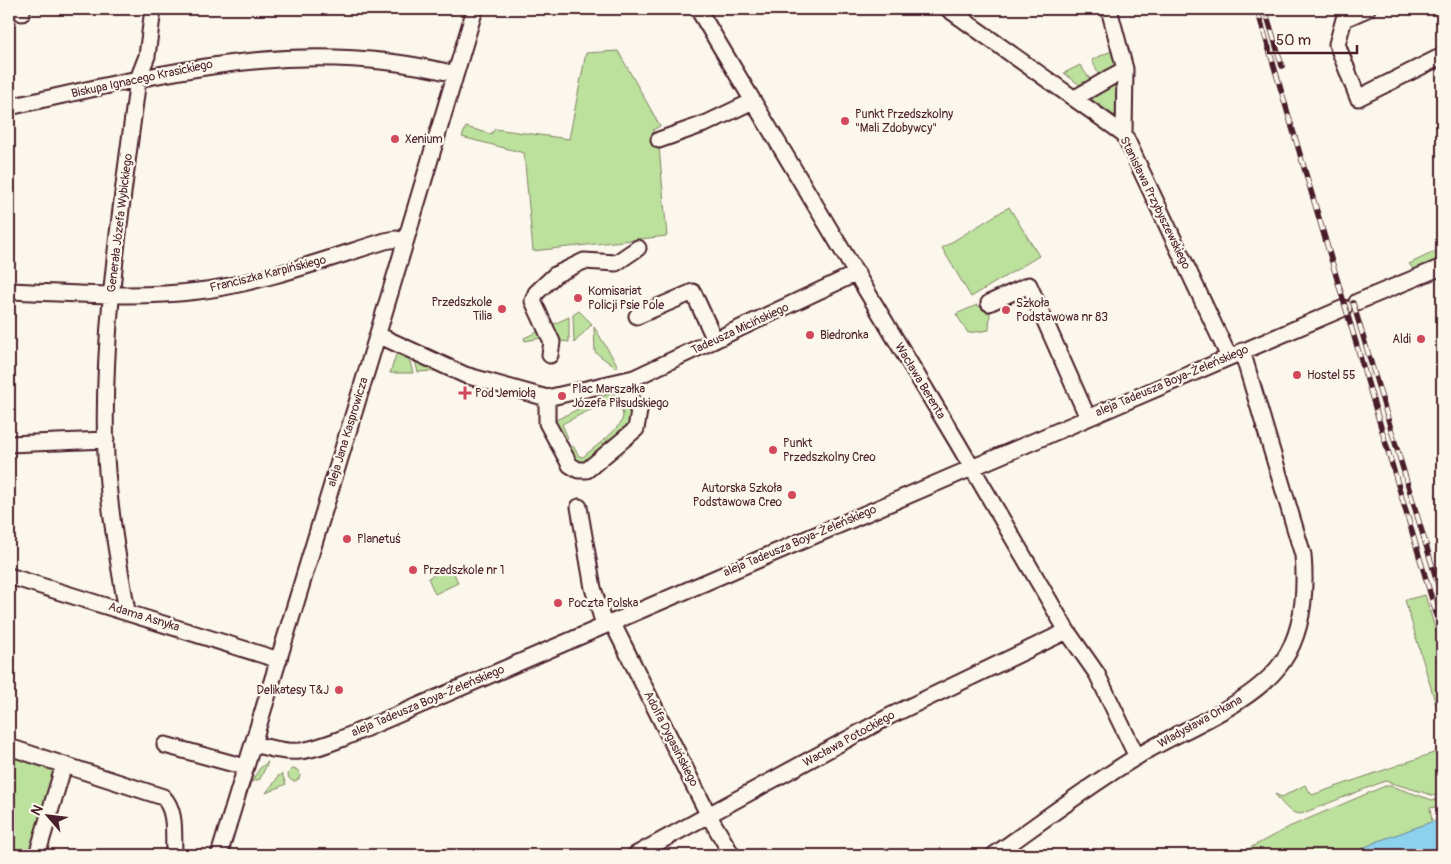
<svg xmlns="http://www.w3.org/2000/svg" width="1451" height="864" viewBox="0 0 1451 864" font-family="Pangolin,sans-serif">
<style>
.green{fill:#bbe19c;stroke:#828064}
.water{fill:#8cd2ee;stroke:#728aa0}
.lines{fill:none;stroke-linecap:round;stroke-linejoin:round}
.minor-casing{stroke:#4a1f2b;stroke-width:19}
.minor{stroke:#fbf7ec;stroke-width:15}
.rail-casing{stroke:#4a1f2b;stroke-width:5.5}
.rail{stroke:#fbf7ec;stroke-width:4;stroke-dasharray:11;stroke-linecap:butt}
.poi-dot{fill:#d1495b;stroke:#fbf7ec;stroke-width:2}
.labels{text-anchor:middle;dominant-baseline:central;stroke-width:4.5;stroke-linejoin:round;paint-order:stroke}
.street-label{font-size:12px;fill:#4a1f2b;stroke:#fbf7ec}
.poi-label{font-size:12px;fill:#4a1f2b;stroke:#fbf7ec;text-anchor:start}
</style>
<rect width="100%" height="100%" fill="#fbf7ec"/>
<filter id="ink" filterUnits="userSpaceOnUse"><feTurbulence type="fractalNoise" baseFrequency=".02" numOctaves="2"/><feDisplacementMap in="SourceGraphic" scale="10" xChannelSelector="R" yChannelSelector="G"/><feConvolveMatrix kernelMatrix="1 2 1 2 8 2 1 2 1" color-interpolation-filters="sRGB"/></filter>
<g filter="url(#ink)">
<!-- green -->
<path class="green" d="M618,51L660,126L653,130L659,147L667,236L533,251L524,153L462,137L466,127L491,134L495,129L569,139L586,53Z
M1111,51L1116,64L1115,68L1100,78L1092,60Z
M1080,65L1092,82L1081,86L1064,73Z
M1113,83L1119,86L1115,116L1090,98L1091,94Z
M1009,207L1039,256L971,297L942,248Z
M1442,248V259L1415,271L1409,264Z
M977,305L990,313L989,330L968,333L956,314Z
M579,311L592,324L574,343L573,315Z
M569,317V342L541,338L525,341L524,338Z
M594,327L618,366L616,368L595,352Z
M399,353L409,358L413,373H390L396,355Z
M415,361L434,370V371L418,372Z
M610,393L624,398L633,415L627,431L580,466L566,450L573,446L579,456L583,457C594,447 609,438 618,426C622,422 624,416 622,411C615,393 573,419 562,424L568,438L562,442L554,424L556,420Z
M451,566L458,583L435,594L428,578Z
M1425,595L1442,651V725L1405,600Z
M1442,750V798L1385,781L1301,814C1289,814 1282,803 1275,794L1282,797L1305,785L1312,795Z
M9,754L47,765L55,771L32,855H9Z
M268,762L260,779L251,782L260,768Z
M288 775a6 6 0 1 1 12 0a6 6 0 1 1-12 0Z
M282,774L286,784L266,793C270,786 276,783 278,776Z
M1385,786H1391L1441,803L1440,806L1430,808L1432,822L1376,842L1350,855H1237L1289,827Z"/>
<!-- water -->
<path class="water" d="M1442,818V855H1350L1376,842Z"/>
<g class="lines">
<defs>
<path id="minor" d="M698,9L957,442L1067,631L1097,674L1137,757
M948,9L1124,134L1229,357
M1109,9L1125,69L1124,134
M1367,9L1344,19L1337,44L1358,98L1442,56
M22,13V9
M1075,98L1125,69
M9,107C162,74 297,35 455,74
M659,140L707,123L753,101
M9,291C72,293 136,299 198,291C258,284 327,259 385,241L396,239L404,241
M1357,302L1442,267
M989,303L1029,285L1088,418
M637,316L693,292L715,340
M378,335L465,375L547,398V423L570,465L578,470H587L636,429L639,411L621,382
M550,355L552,342L533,301L536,293L555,275L584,261L616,263L638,248
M547,398L634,378L857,273
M9,444L106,440
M579,507L593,588L604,625
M9,576L279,660
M127,611C118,560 109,509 106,457C101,330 122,204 138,79L147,56L153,9
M612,622L709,816L732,855
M253,744C294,755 301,754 341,739L1344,308
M165,745L245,767
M9,747L163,797C177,811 173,836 174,855
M37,855L64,765
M219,855L370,360L475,9
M635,855L890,716L1067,631
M994,855C1041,822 1088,786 1138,756C1182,729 1254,704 1283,661C1304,630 1306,590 1303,555L1242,351"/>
</defs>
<!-- minor casing -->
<use href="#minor" class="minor-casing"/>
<!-- minor -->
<use href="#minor" class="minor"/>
<defs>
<path id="rail" d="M1257,9L1442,633
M1265,9L1282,66
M1353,303L1442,598"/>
</defs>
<!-- rail casing -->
<use href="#rail" class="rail-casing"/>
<!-- rail -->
<use href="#rail" class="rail"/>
</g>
</g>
<!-- markers -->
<g class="poi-dot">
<circle cx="845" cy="121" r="5"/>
<circle cx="395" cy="139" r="5"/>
<circle cx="578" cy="298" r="5"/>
<circle cx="502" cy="309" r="5"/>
<circle cx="1006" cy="310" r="5"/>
<circle cx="810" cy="335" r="5"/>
<circle cx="1421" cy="339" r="5"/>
<circle cx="1297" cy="375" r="5"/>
<path d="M462.5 385.5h5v5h5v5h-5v5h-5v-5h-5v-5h5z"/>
<circle cx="562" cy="396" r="5"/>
<circle cx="773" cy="450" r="5"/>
<circle cx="792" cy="495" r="5"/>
<circle cx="347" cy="539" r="5"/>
<circle cx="413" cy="570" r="5"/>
<circle cx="558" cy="603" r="5"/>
<circle cx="339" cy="690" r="5"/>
</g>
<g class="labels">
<!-- street labels -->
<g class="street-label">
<text transform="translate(142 79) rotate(-12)">Biskupa Ignacego Krasickiego</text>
<text transform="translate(1155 203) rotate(64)">Stanisława Przybyszewskiego</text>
<text transform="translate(120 223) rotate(-83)">Generała Józefa Wybickiego</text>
<text transform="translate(268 274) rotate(-14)">Franciszka Karpińskiego</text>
<text transform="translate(740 329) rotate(-25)">Tadeusza Micińskiego</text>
<text transform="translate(920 381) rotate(59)">Wacława Berenta</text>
<text transform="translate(1172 381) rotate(-23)">aleja Tadeusza Boya-Żeleńskiego</text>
<text transform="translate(348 432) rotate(-73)">aleja Jana Kasprowicza</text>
<text transform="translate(800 541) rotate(-23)">aleja Tadeusza Boya-Żeleńskiego</text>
<text transform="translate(144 617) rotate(17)">Adama Asnyka</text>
<text transform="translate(428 701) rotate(-23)">aleja Tadeusza Boya-Żeleńskiego</text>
<text transform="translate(1200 722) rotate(-29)">Władysława Orkana</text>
<text transform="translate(671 739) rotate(63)">Adolfa Dygasińskiego</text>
<text transform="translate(849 739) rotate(-29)">Wacława Potockiego</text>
</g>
<!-- poi labels -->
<g class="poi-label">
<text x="855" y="114">Punkt Przedszkolny<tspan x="855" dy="14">"Mali Zdobywcy"</tspan></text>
<text x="405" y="139">Xenium</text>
<text x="588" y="291">Komisariat<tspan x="588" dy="14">Policji Psie Pole</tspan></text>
<text x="492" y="302" text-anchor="end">Przedszkole<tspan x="492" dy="14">Tilia</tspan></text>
<text x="1016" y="303">Szkoła<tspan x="1016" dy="14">Podstawowa nr 83</tspan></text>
<text x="820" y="335">Biedronka</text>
<text x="1411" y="339" text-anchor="end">Aldi</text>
<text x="1307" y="375">Hostel 55</text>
<text x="572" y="389">Plac Marszałka<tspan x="572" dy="14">Józefa Piłsudskiego</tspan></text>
<text x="475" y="393">Pod Jemiołą</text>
<text x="783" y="443">Punkt<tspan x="783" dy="14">Przedszkolny Creo</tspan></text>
<text x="782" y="488" text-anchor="end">Autorska Szkoła<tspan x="782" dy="14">Podstawowa Creo</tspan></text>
<text x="357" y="539">Planetuś</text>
<text x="423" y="570">Przedszkole nr 1</text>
<text x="568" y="603">Poczta Polska</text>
<text x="329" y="690" text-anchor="end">Delikatesy T&amp;J</text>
</g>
</g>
<!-- margin -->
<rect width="1451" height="864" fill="none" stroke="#fbf7ec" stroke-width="30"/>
<rect x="15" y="15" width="1421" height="834" fill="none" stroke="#4a1f2b" stroke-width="2" filter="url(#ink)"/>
<!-- north arrow -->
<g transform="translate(48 816) rotate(298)" stroke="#fbf7ec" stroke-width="4" paint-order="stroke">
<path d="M0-4L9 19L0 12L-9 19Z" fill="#4a1f2b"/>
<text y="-8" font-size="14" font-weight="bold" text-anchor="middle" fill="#4a1f2b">N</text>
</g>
<!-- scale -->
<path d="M1268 45v8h89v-8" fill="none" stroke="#4a1f2b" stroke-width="2.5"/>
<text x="1276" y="45" font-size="15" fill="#4a1f2b" stroke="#fbf7ec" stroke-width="4" paint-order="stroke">50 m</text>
</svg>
